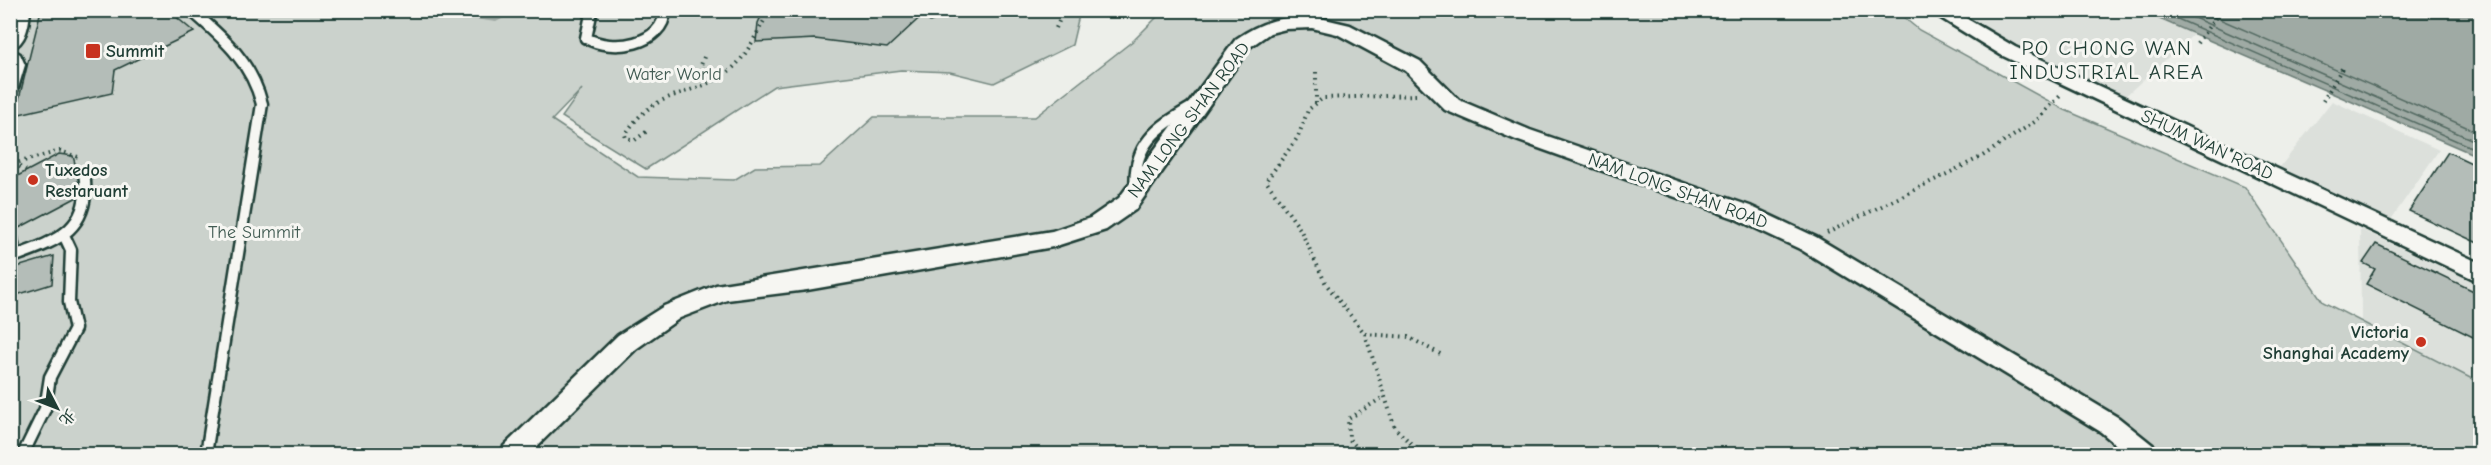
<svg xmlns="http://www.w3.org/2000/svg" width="2491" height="465" viewBox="0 0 2491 465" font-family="'Comic Neue','LXGW WenKai TC',sans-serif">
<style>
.built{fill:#dce0db}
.green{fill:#cbd2cc;stroke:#758880;stroke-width:1.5}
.water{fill:#9faaa4;stroke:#6c7e77;stroke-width:1.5}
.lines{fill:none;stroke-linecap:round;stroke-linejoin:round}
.shore{stroke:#526961;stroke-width:1.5}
.canal{fill:#9faaa4;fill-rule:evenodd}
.building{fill:#b4bdb8;stroke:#1f3d34;stroke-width:1.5}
.service-casing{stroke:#1f3d34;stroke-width:15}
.pedestrian-casing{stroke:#1f3d34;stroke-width:5}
.minor-casing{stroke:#1f3d34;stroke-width:5}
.path{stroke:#1f3d34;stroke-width:4;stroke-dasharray:1.5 4.5;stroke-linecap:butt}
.service{stroke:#f6f6f2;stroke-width:10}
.pedestrian{fill:#f6f6f2;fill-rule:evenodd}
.minor{fill:#f6f6f2;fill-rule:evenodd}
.poi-dot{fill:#c8321e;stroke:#f6f6f2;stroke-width:2}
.labels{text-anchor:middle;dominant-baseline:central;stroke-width:6;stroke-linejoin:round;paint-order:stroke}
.poi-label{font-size:18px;font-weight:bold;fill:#1f3d34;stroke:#f6f6f2;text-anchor:start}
.park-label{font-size:18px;fill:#415b52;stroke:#f6f6f2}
.street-label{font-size:18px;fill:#1f3d34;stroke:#f6f6f2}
.quarter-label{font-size:21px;letter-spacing:1.5px;fill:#1f3d34;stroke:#f6f6f2}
</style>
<rect width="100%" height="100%" fill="#edefea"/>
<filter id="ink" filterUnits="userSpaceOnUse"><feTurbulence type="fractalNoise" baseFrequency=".0167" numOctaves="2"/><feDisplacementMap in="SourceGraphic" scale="12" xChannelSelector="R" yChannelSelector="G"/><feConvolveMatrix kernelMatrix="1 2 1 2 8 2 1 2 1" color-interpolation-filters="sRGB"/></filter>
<g filter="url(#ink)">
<!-- built -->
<path class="built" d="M1956,11H2141L2195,33L2122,99L2008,44Z
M2332,101L2439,150L2390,221L2280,167Z
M2360,229L2480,285V454L2362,398Z"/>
<!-- green -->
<path class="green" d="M642,10L1080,11L1072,45L994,83L950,72L901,70L774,86L646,169L562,117L582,89L552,120L638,177L734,180L755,167L820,166L874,117H1035L1134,40L1163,11H1896L1919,30L2065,110L2245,187L2323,302L2480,383V454H2401L2301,446L2295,454H11L10,11H639L637,17Z"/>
<!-- water -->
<path class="water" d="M2141,11H2480V157Z"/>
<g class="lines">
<!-- shore -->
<path class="shore" d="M2157,10L2480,151
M2176,10L2480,143
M2199,10L2480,133"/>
<!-- canal -->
<path class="canal" d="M467,10H519L496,22L474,19Z"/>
</g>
<!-- building -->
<path class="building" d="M41,10H168L194,32L115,70L112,93L15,115Z
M764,10H928L887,48L815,39L756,42L758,23Z
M928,10H961L930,22L924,17Z
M2448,152L2480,167V244L2409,211Z
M59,154L73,156L83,194L17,229L20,245L10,248V180Z
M2376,244L2480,294V334L2477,339L2366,284L2375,269L2363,263Z
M54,256L52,284L10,297V269Z"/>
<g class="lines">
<defs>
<path id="service" d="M191,10C223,38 251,61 262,104L206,454
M592,10L586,38C612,53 664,45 665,10
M1136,191C1131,145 1157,127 1194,106
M10,258C57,241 93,230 84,172
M23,454L45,409L50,377L75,329L69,302L71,250L64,235"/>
<path id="pedestrian" d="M16,10H30C29,25 26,44 11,49L20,54L25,65L17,91L10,96V34L15,29Z"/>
<path id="minor" d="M1928,10H1952L2015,47L2480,263V282L2001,55Z
M1312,16L1350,25L1420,61L1459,100L1530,130L1750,206L1816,237L2119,418L2154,446L2158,454H2127L2101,432L1800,249L1734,218L1516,140L1445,110L1406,71L1337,34L1312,28L1286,29L1270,33L1250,47L1135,210L1106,230L1053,247L807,290L727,300L680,318L636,349L529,454H500L504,446L618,335L664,306L716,285L1052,231L1090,218L1119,198L1236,39C1262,21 1281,17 1312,16Z"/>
</defs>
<!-- service casing -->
<use href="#service" class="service-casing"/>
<!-- pedestrian casing -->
<use href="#pedestrian" class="pedestrian-casing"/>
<!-- minor casing -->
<use href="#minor" class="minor-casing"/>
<!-- path -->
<path class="path" d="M1056,28L1064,10
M2197,43L2221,10
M704,57L701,65L705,72L720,76
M1316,72V103
M1416,95L1323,98L1308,110L1298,137L1266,181L1300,229L1326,284L1365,334L1395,428L1422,454
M2323,101L2344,65
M646,132L635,140L626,138L625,135C656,86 690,100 729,71C749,56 757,29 771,10
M13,164L60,151L81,158
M14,164L27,171
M1827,233L1981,157L2036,121L2062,94
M1365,334L1408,337L1442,355
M1363,454L1349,439L1348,419L1385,396"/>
<!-- service -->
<use href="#service" class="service"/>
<!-- pedestrian -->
<use href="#pedestrian" class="pedestrian"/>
<!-- minor -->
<use href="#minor" class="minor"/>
</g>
</g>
<!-- markers -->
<g class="poi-dot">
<rect x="85" y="43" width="16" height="16" rx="3"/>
<circle cx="33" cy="180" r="6"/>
<circle cx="2421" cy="342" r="6"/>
</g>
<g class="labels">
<!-- poi labels -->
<g class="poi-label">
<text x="106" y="51">Summit</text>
<text x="45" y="170">Tuxedos<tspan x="45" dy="21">Restaruant</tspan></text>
<text x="2409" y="332" text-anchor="end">Victoria<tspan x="2409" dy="21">Shanghai Academy</tspan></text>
</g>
<!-- park labels -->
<g class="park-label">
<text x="674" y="74">Water World</text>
<text x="254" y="232">The Summit</text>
</g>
<!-- street labels -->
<g class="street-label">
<text transform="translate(1189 120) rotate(-53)">NAM LONG SHAN ROAD</text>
<text transform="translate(2207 145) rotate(25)">SHUM WAN ROAD</text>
<text transform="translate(1678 191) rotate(20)">NAM LONG SHAN ROAD</text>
</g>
<!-- quarter labels -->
<g class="quarter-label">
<text x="2107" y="48">PO CHONG WAN<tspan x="2107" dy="24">INDUSTRIAL AREA</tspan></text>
</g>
</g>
<!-- margin -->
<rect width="2491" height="465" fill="none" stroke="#f6f6f2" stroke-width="36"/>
<rect x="18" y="18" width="2455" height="429" fill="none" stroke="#1f3d34" stroke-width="2" filter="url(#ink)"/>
<!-- north arrow -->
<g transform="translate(57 408) rotate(132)" stroke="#f6f6f2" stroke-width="4.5" paint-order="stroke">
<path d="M0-4.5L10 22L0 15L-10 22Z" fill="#1f3d34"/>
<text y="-9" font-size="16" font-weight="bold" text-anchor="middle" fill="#1f3d34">北</text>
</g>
</svg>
